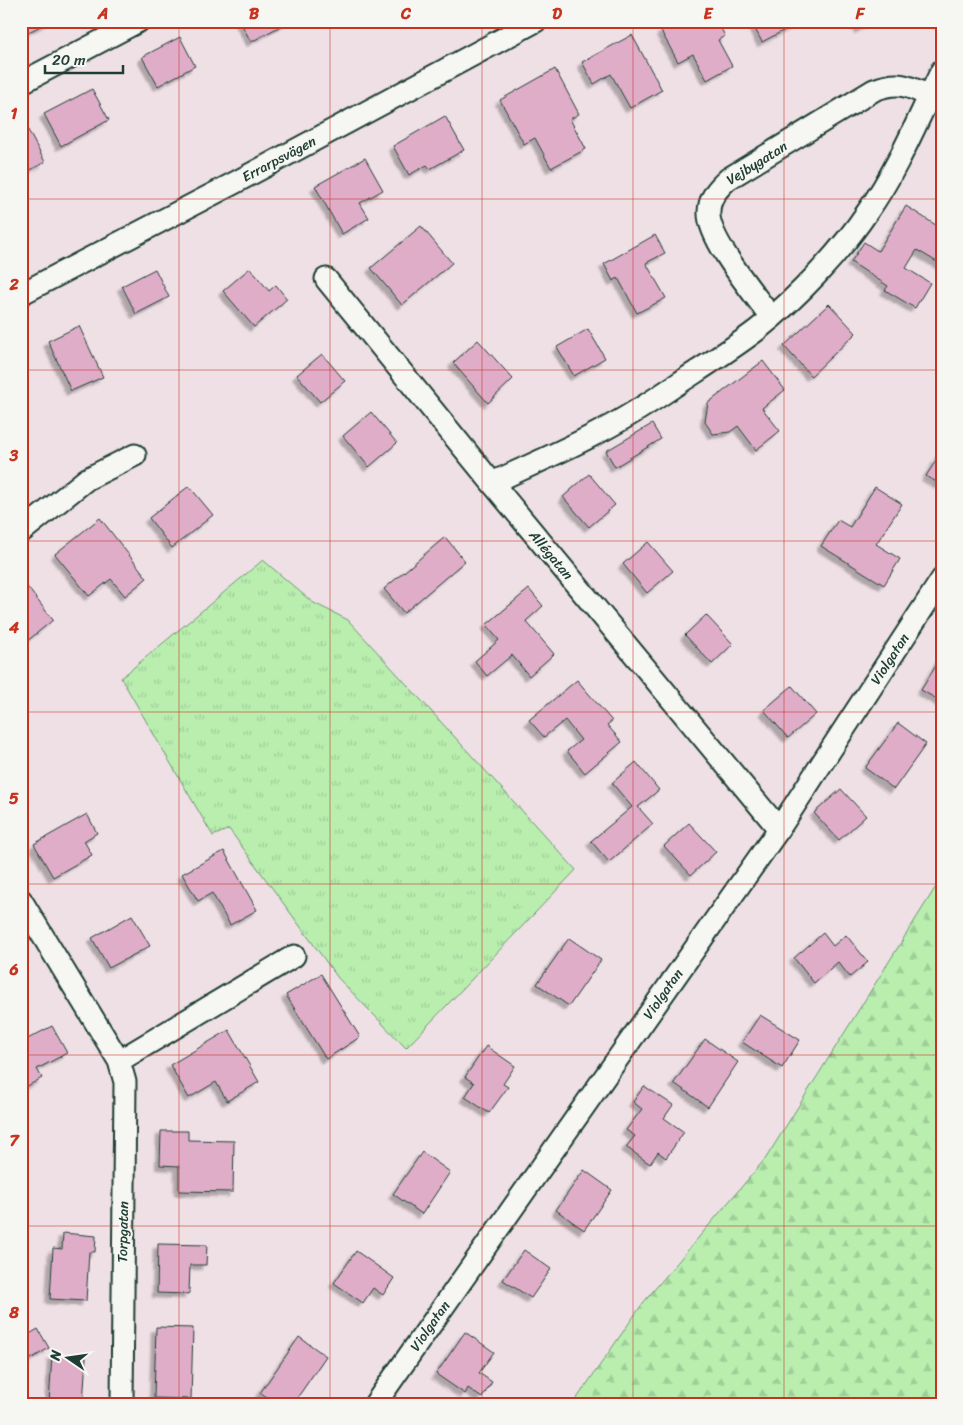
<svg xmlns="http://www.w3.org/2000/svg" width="963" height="1425" viewBox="0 0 963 1425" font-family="Sriracha,sans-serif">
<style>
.forest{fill:url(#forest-firs);stroke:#6c9672}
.park{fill:url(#park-tufts);stroke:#6c9672}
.building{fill:#e0adc9;stroke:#1f3d34;filter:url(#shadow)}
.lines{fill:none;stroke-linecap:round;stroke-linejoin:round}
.street-casing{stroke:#1f3d34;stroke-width:25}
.street{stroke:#f6f6f2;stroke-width:21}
.grid{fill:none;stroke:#c8321e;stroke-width:1;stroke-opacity:0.55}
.labels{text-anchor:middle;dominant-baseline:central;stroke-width:4;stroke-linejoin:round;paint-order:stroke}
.street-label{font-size:14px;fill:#1f3d34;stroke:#f6f6f2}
.neatline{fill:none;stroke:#c8321e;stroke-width:2}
.grid-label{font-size:16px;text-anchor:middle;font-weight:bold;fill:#c8321e}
</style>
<defs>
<pattern id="forest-firs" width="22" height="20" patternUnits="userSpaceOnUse" patternTransform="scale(1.25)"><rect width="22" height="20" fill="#b9eeaf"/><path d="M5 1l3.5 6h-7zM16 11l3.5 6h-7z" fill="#9fcd97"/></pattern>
<pattern id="park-tufts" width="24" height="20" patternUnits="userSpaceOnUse" patternTransform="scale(1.25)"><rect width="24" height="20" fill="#b9eeaf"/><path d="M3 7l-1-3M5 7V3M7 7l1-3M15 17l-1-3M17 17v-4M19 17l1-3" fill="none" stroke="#9fcd97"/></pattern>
<filter id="shadow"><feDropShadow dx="-4.5" dy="4.5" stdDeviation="1" flood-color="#0004"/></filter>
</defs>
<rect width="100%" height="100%" fill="#efe0e6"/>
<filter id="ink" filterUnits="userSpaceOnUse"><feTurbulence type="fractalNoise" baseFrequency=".02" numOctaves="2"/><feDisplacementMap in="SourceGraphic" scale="10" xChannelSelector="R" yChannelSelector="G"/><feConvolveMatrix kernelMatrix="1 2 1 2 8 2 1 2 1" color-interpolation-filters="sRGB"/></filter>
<g filter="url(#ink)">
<!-- forest -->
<path class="forest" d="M942,877V1404H573L643,1303L766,1158Z"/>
<!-- park -->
<path class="park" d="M263,560L312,602L348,620L576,870L406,1048L338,978L229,829L213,836L121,678Z"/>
<!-- building -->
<path class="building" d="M21,21H50L21,36Z
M240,21H288V22L251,42Z
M678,21H717L725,36L718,40L732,66L707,80L693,54L678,62L661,31Z
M751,21H794L796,24L762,42Z
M855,21H873L859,29Z
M632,35L662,90L630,108L611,74L594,84L582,62Z
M180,37L195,66L158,86L142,57Z
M555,69L579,114L570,119L586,149L551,168L535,138L524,144L500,100Z
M92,89L109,120L61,146L44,114Z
M445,116L464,150L430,169L427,165L409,175L393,146Z
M21,117L45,162L21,175Z
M365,158L383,190L360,203L369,218L342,234L315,186Z
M906,206L942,229V265L917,250L906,268L930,283L915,308L885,290L888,286L851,262L864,242L878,251Z
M421,226L452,263L402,305L371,268Z
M655,235L665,253L646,263L666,298L637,313L618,278L613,281L604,264Z
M250,268L269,291L276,285L287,299L254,327L223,291Z
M155,269L169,297L136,314L122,286Z
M829,304L856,333L811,376L784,346Z
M79,326L103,377L71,391L48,341Z
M588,329L605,358L574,376L557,347Z
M478,340L513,379L488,403L453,363Z
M322,354L345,381L320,402L297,375Z
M763,361L785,390L762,408L780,431L756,450L738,426L730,432L713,434L705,422L708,403Z
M371,412L397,443L369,467L343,436Z
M652,424L661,439L615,467L606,451Z
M942,451V485L926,476Z
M589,474L615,505L589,527L563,497Z
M189,486L213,515L172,548L149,518Z
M875,487L902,504L876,544L900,559L884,585L821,546L838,520L850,527Z
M100,518L147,578L125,596L111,579L89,596L55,554Z
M445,537L465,561L404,613L384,589Z
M648,542L673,571L647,593L623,564Z
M21,579L53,620L26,642L21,637Z
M529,589L543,606L526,621L554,654L529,676L512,655L487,676L475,661L499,640L486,625Z
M706,615L733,644L712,664L685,635Z
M942,656V702L921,690Z
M577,680L612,721L607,725L622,742L585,773L567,751L581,740L565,720L544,737L529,720Z
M792,686L816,714L788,738L764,710Z
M898,723L926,744L894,789L865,768Z
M636,762L659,790L638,807L653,824L609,862L591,841L632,807L612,783Z
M21,766L28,778L21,782Z
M841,789L866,816L839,840L814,813Z
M87,814L97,833L84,841L92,855L53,877L34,844Z
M689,823L716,852L691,875L664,846Z
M224,851L257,910L230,925L212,893L198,901L182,874Z
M132,915L150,946L109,968L92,938Z
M823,933L833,946L846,935L868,962L850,977L838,962L814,983L794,958Z
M569,938L601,960L569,1006L537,984Z
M321,974L360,1037L326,1059L286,995Z
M760,1015L800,1040L782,1068L742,1042Z
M52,1026L67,1053L37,1069L42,1078L22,1089L21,1040L22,1042Z
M229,1030L259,1082L227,1101L216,1082L189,1098L170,1065Z
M705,1039L738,1062L708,1107L674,1083Z
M486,1046L515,1066L503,1084L508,1087L489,1113L465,1097L474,1083L465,1077Z
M644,1086L673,1105L664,1118L684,1132L666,1158L658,1152L650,1164L626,1147L635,1136L626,1130L642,1109L633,1102Z
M161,1131H188V1140L234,1141L233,1192L179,1191V1166L160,1165Z
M422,1152L450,1172L422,1214L393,1194Z
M584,1170L612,1190L584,1230L556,1210Z
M63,1233L96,1236L95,1252H89L86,1301L50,1299L53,1248L62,1249Z
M158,1244L207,1245L206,1265H190L189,1294L157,1293Z
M524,1250L551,1269L531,1298L503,1280Z
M356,1251L394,1278L383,1295L373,1288L363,1303L334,1283Z
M156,1327L193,1328L191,1399L154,1398Z
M38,1329L49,1348L21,1365V1339Z
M465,1332L494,1352L479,1373L492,1382L482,1398L468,1388L465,1394L436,1374Z
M299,1337L326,1356L293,1404H276L260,1393Z
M52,1355L86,1357L83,1404H49Z"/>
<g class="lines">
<defs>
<path id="street" d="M21,83L139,21
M326,279L492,483L779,829
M21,294L238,181L536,21
M771,317C755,295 707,238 709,212C709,198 718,188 728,179L874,90C898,81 907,85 929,96
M492,483C528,466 566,450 601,431C628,417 654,400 679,383C705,366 732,349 757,330C796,299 840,253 868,211C899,167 918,118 942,70
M21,532L87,479L135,455
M21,900L119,1061L125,1082L122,1404
M119,1061L294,956
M375,1404L779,829L942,579"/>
</defs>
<!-- street casing -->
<use href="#street" class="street-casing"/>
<!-- street -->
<use href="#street" class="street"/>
</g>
</g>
<!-- grid -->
<path class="grid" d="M179,21V1404M330,21V1404M482,21V1404M633,21V1404M784,21V1404M21,199H942M21,370H942M21,541H942M21,712H942M21,884H942M21,1055H942M21,1226H942"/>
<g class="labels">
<!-- street labels -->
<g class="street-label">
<text transform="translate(279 159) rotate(-28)">Errarpsvägen</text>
<text transform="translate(757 163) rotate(-32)">Vejbygatan</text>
<text transform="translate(551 555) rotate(50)">Allégatan</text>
<text transform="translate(890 659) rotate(-57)">Violgatan</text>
<text transform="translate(663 994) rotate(-55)">Violgatan</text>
<text transform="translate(123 1232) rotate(-89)">Torpgatan</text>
<text transform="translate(430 1326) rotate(-55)">Violgatan</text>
</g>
</g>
<!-- margin -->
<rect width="963" height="1425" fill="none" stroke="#f6f6f2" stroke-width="55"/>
<!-- north arrow -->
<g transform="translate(68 1358) rotate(283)" stroke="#f6f6f2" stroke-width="4" paint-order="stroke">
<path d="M0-4L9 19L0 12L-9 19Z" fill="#1f3d34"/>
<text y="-8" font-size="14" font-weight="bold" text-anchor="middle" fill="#1f3d34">N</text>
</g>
<!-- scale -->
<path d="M45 65v8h78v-8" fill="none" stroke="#1f3d34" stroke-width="2.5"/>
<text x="52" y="65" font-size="15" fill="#1f3d34" stroke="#f6f6f2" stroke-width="4" paint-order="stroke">20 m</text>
<rect x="28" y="28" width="908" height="1370" class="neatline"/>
<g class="grid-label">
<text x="103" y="19">A</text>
<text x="254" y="19">B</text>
<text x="406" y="19">C</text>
<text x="557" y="19">D</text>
<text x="708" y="19">E</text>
<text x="860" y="19">F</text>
<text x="14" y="119">1</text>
<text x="14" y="290">2</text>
<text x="14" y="461">3</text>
<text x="14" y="633">4</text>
<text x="14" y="804">5</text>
<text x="14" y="975">6</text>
<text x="14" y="1146">7</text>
<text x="14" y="1318">8</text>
</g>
</svg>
